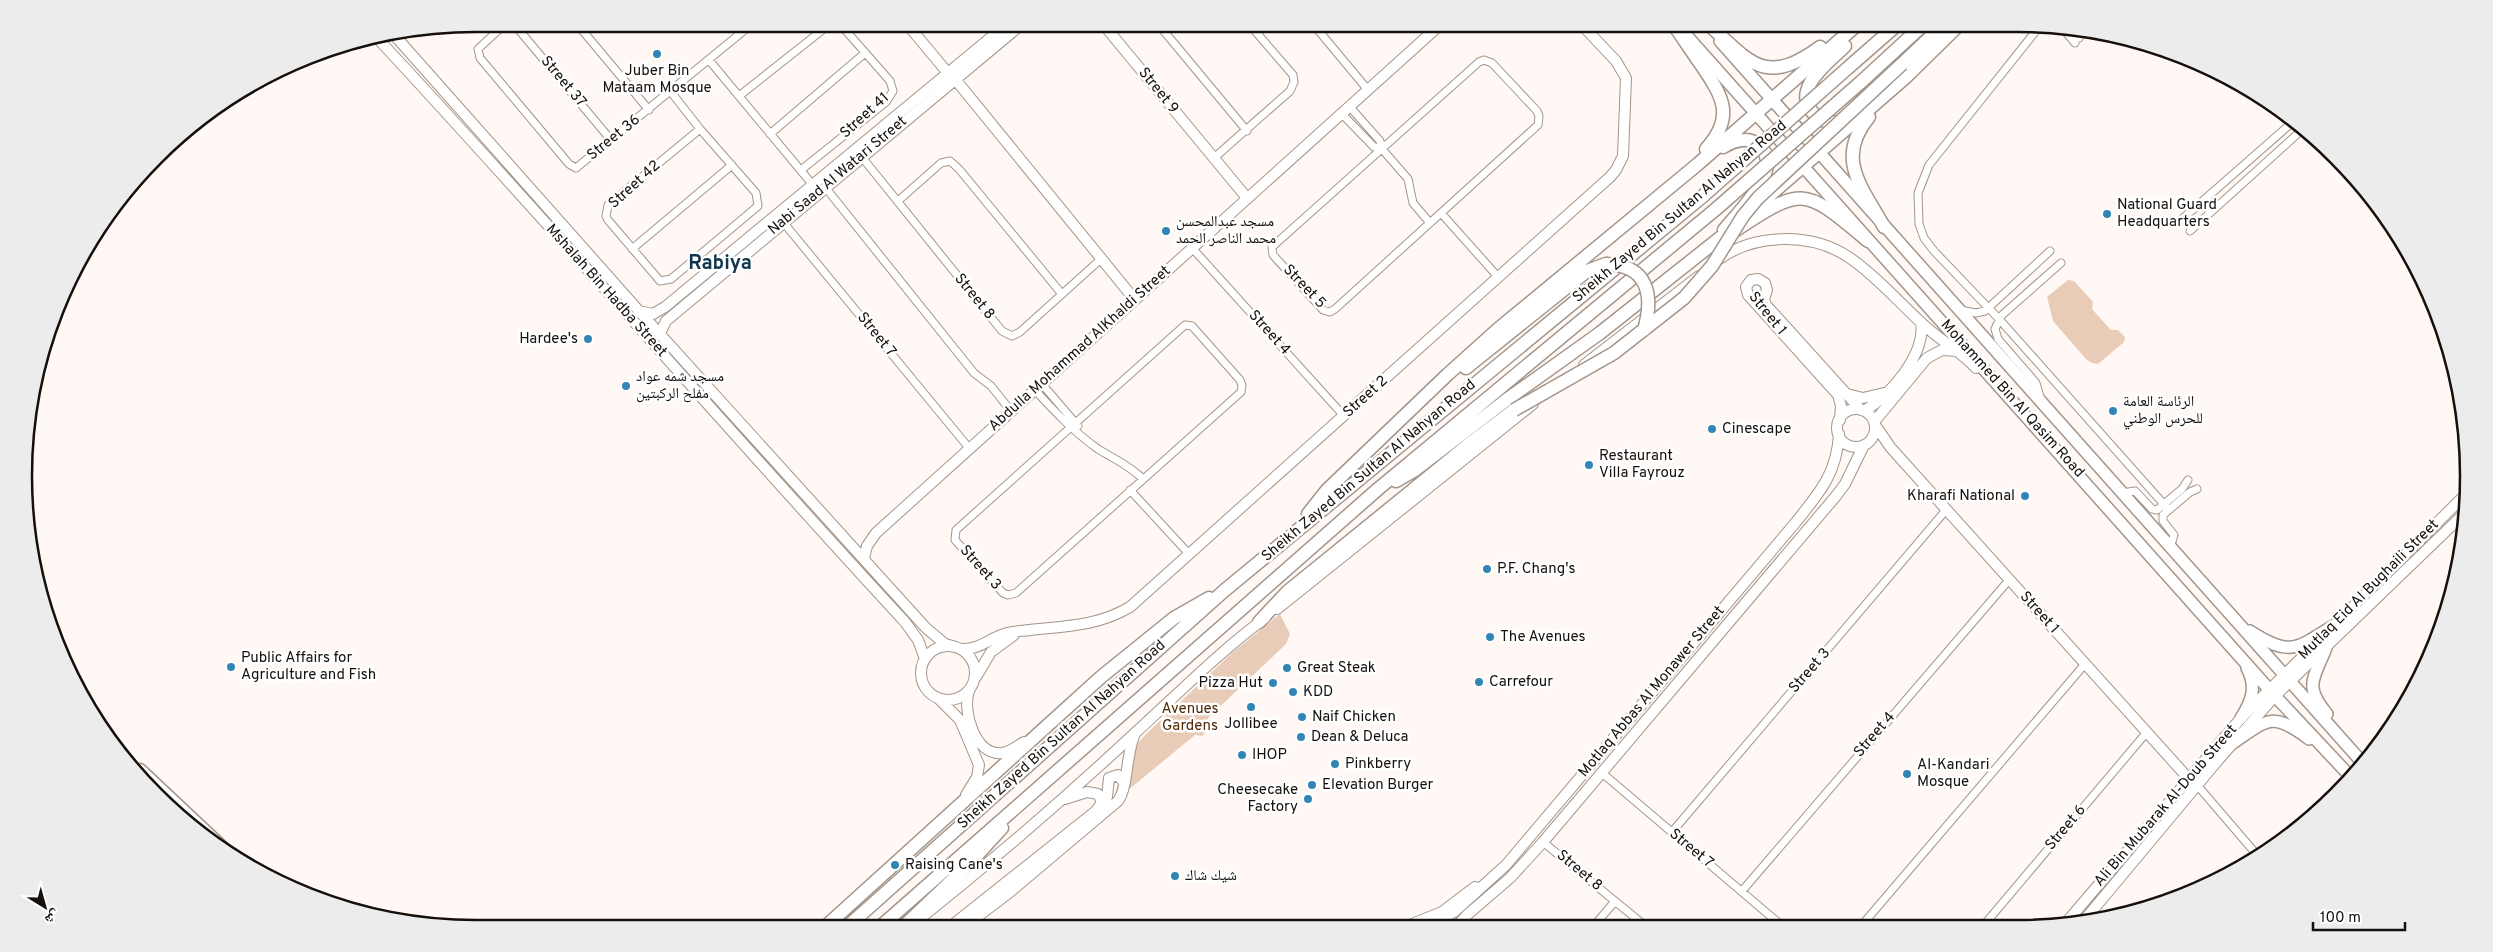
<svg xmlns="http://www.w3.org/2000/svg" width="2493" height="952" viewBox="0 0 2493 952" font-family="Overpass,'Noto Naskh Arabic',sans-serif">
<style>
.green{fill:#e8ccb7}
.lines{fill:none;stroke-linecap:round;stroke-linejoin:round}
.street-casing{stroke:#a3958a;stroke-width:9}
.secondary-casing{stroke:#a3958a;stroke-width:12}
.primary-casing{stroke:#a3958a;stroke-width:14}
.highway-casing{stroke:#a3958a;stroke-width:15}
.street{stroke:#fff;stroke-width:7}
.secondary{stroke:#fff;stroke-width:10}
.primary{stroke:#fff;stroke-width:11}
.highway{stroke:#fff;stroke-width:12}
.highway-bridge-casing{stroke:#a3958a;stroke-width:15;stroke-linecap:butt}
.highway-bridge{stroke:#fff;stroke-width:12}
.poi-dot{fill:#3385b5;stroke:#fff;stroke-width:2}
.labels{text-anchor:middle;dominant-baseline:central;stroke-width:5;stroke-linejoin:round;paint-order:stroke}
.poi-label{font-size:15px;fill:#15100c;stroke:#fff;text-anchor:start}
.street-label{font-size:15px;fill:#15100c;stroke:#fff}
.park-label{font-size:15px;fill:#4f2904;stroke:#fff}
.district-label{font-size:20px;font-weight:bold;fill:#10374f;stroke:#fff}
.rim{fill:none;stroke:#15100c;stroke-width:2.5}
</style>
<rect width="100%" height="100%" fill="#fff8f4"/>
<!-- green -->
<path class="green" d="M2068,280L2074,281L2093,302L2092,309L2111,330H2118L2125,337L2124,342L2098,364L2092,363L2086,359L2053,321L2047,297Z
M1280,614L1290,634L1286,644L1208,718L1206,732L1202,736L1195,735L1127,791L1134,748L1143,737L1233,652Z"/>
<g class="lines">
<defs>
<path id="street" d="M505,24L478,49L480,58L569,164L576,168L752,24
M514,24L611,140
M577,24L649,110
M739,24L744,30
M1158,24L1247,131
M1313,24L1368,90
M2039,27L1929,165L1918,193L1919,224L1924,238L1934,251L1999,319L2169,510
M2064,30L2075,43
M2072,31L2079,38
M709,60L812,184
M1484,60L1492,63L1537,111L1539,116L1538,125L1335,309L1330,312L1323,310L1273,255L1272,247L1479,62Z
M671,92L700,129L756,193L758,206L671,279L660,281L608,220L606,216L608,205L700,129
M739,96L830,24
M1350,107L1380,141L1382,149L1408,179L1413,203L1430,223
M1342,114L1374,147L1382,149
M770,134L865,53
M861,156L1002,331L1012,336L1020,332L1101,259
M1214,158L1290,91L1294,82L1293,75L1249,24
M801,170L886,102L893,91L890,81L840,24
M825,187L974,373L991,386L1011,411
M898,201L941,163L950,161L959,169L1061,293
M1441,213L1499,278
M2181,220L2295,120
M783,222L969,448
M2190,231L2304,128
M632,249L732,165
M1193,249L1344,416
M1960,310L1976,313L1985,311L2050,251
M1185,325L1192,326L1240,380L1242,385L1241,392L1016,593L1008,595L1003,593L955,540L956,530Z
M1042,384L1078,426
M1035,390C1055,412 1074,432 1098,449C1114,459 1129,465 1143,479
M2041,400L2036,383L1998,339L1995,329L2001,316L2061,263
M1130,490L1190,555
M2122,493L2135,491L2152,509L2157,510L2182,489L2188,480
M2170,548L2174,535L2163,521V515L2190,492L2197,489
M1601,772L1781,925
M2197,785L2257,855
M1672,832L1946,510
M1543,842L1644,925
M1742,891L2009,580
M1862,925L2085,664
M1984,925L2147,732
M1594,926L1615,901"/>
<path id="secondary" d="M907,24L947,72
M1103,24L1247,198
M396,37L639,311L926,628L945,644L953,646
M379,40C557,231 727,430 905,622L918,640L925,659
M955,79L1135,300
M1718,260C1754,233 1812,232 1850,258C1878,277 1901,305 1926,327C1943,342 1961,352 1976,368
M639,311L653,314L665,307L1007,24
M660,333L666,321L1022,24
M1584,365L1699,276
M1847,394L1863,398L1884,393
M1837 428a19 19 0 1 1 38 0a19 19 0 1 1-38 0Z
M1864,411C1891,395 1926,354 1921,322
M1840,420L1841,406L1838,395L1748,295L1746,287L1751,280L1758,279L1765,283L1767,290L1764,299L1766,305L1861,410
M1874,422L1927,358L1942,350L1958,351
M1875,425L1891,448L2188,778
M864,558L867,546L876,533L1441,24
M1277,609L1533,404
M921 673a27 27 0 1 1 54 0a27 27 0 1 1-54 0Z
M961,649C981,650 990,637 1007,633C1015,631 1023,631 1030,630C1066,626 1098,626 1130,607L1610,177L1616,170L1623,156L1626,78L1616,61L1581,24
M976,677L991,652L1014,635
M969,691C962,711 975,756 1002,753C1010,752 1017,746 1024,742
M939,699L960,720L979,765L977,777L966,795
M1102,807L1107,797L1109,778L1118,775L1124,783
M2082,923L2219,759L2275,696L2468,510
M2065,924L2241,718L2468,492
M912,925C989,864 1063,800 1134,734C1178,694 1218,653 1265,618
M1407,926L1442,912L1475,887
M1429,926L1454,912L1506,865L1796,522C1820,492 1837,473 1839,434
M1457,926L1467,915L1510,878L1543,842L1836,496L1845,484L1864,445
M950,927L1096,811L1102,802L1098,794L1087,792L1065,799
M964,927L1010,892L1118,801C1128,787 1126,756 1134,736"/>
<path id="primary" d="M1686,35L2275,696L2349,775
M1720,41L2361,761
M2250,631C2290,657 2296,649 2333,626
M2326,648C2314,679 2303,685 2327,714
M2241,718C2252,701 2257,687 2247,668
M2233,743C2268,719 2272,711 2309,739"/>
<path id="highway" d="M1673,24C1683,38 1692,52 1702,66C1723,97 1735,117 1706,149
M1708,24C1751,63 1765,87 1820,47
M1845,46C1828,63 1789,90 1815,115C1824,123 1835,124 1845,121
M1902,64L1944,24
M1850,66L1898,24
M1861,82L1924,24
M1869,117C1834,159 1863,188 1884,227
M1723,147C1733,141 1746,137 1756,143C1789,165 1739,211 1724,230
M1754,209L1906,77L1960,24
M1733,232C1804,185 1803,187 1868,241
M1466,368L1587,271L1606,264
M1396,481L1415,470L1505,401L1600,333L1735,226
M1308,514L1327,490L1447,375L1497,330L1698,164L1858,24
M1259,622L1287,592L1473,441L1514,410
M140,770L224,849
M825,927L1101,677L1174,618L1209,598
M847,927L1225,590L1703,196
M880,927L1378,489L1716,209
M903,927L969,864L1002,828"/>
</defs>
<!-- street casing -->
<use href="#street" class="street-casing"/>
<!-- secondary casing -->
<use href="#secondary" class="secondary-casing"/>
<!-- primary casing -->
<use href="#primary" class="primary-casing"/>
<!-- highway casing -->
<use href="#highway" class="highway-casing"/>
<!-- street -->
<use href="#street" class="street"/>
<!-- secondary -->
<use href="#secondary" class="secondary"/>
<!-- primary -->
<use href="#primary" class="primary"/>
<!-- highway -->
<use href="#highway" class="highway"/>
<defs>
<path id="highway-bridge" d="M1703,196L1850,66
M1716,209L1861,82
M1606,264C1648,265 1654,295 1644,330
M1514,410L1614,353L1684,298L1712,266L1743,216L1758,198L1902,64"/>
</defs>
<!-- highway-bridge casing -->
<use href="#highway-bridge" class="highway-bridge-casing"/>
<!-- highway-bridge -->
<use href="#highway-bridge" class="highway-bridge"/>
</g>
<!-- markers -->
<g class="poi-dot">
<circle cx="657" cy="54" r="5"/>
<circle cx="2107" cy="214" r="5"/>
<circle cx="1166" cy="231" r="5"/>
<circle cx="588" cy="339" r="5"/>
<circle cx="626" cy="386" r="5"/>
<circle cx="2113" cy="411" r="5"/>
<circle cx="1712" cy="429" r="5"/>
<circle cx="1589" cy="465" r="5"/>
<circle cx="2025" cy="496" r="5"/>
<circle cx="1487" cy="569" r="5"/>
<circle cx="1490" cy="637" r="5"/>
<circle cx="231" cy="667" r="5"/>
<circle cx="1287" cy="668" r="5"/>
<circle cx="1479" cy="682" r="5"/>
<circle cx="1273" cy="683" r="5"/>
<circle cx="1293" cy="692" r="5"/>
<circle cx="1251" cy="707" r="5"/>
<circle cx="1302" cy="717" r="5"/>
<circle cx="1301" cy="737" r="5"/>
<circle cx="1242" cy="755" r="5"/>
<circle cx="1335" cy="764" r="5"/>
<circle cx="1907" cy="774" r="5"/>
<circle cx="1312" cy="785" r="5"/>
<circle cx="1308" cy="799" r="5"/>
<circle cx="895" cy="865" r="5"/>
<circle cx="1175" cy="876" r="5"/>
</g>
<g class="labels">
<!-- poi labels -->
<g class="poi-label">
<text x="657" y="71" text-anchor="middle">Juber Bin<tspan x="657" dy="17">Mataam Mosque</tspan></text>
<text x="2117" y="205">National Guard<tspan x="2117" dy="17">Headquarters</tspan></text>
<text x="1176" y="222">مسجد عبدالمحسن<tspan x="1176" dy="17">محمد الناصر الحمد</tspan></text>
<text x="578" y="339" text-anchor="end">Hardee's</text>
<text x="636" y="377">مسجد شمه عواد<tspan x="636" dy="17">مفلح الركبتين</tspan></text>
<text x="2123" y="402">الرئاسة العامة<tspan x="2123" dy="17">للحرس الوطني</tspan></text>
<text x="1722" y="429">Cinescape</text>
<text x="1599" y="456">Restaurant<tspan x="1599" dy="17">Villa Fayrouz</tspan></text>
<text x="2015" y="496" text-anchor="end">Kharafi National</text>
<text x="1497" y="569">P.F. Chang's</text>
<text x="1500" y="637">The Avenues</text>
<text x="241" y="658">Public Affairs for<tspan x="241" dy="17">Agriculture and Fish</tspan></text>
<text x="1297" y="668">Great Steak</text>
<text x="1489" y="682">Carrefour</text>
<text x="1263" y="683" text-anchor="end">Pizza Hut</text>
<text x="1303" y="692">KDD</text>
<text x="1312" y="717">Naif Chicken</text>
<text x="1251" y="724" text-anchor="middle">Jollibee</text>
<text x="1311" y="737">Dean &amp; Deluca</text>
<text x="1252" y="755">IHOP</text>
<text x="1345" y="764">Pinkberry</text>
<text x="1917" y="765">Al-Kandari<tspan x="1917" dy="17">Mosque</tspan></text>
<text x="1322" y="785">Elevation Burger</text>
<text x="1298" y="790" text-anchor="end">Cheesecake<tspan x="1298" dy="17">Factory</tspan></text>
<text x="905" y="865">Raising Cane's</text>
<text x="1185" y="876">شيك شاك</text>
</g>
<!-- street labels -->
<g class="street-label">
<text transform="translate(563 82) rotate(50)">Street 37</text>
<text transform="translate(1158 91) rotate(51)">Street 9</text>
<text transform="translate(865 116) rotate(-42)">Street 41</text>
<text transform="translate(614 138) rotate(-39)">Street 36</text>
<text transform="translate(838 176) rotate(-40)">Nabi Saad Al Watari Street</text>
<text transform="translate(635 185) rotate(-42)">Street 42</text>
<text transform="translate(1680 212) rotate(-40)">Sheikh Zayed Bin Sultan Al Nahyan Road</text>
<text transform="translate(1304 287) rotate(46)">Street 5</text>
<text transform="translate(606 291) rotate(48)">Mshalah Bin Hadba Street</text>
<text transform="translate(974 297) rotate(51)">Street 8</text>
<text transform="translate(1767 314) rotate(51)">Street 1</text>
<text transform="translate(1269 333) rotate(48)">Street 4</text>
<text transform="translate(876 335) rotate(51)">Street 7</text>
<text transform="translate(1080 349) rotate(-42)">Abdulla Mohammad AlKhaldi Street</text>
<text transform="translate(1366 397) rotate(-42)">Street 2</text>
<text transform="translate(2012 399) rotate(48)">Mohammed Bin Al Qasim Road</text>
<text transform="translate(1369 471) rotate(-40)">Sheikh Zayed Bin Sultan Al Nahyan Road</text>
<text transform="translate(980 568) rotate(48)">Street 3</text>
<text transform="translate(2369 590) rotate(-45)">Mutlaq Eid Al Bughaili Street</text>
<text transform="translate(2039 613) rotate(48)">Street 1</text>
<text transform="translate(1810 671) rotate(-49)">Street 3</text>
<text transform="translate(1652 692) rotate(-50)">Motlaq Abbas Al Monawer Street</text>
<text transform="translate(1062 735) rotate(-42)">Sheikh Zayed Bin Sultan Al Nahyan Road</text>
<text transform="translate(1875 735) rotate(-49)">Street 4</text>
<text transform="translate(2166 806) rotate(-49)">Ali Bin Mubarak Al-Doub Street</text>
<text transform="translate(2066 828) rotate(-50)">Street 6</text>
<text transform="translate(1691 849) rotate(40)">Street 7</text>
<text transform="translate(1579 871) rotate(40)">Street 8</text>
</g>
<!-- park labels -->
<g class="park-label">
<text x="1190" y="709">Avenues<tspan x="1190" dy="17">Gardens</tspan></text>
</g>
<!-- district labels -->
<g class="district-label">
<text x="720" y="264">Rabiya</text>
</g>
</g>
<!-- crop -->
<path d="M0 0H2493V952H0ZM476 32H2016A444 444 0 0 1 2460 476V476A444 444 0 0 1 2016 920H476A444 444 0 0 1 32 476V476A444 444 0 0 1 476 32Z" fill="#ececec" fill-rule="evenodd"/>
<path class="rim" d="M476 32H2016A444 444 0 0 1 2460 476V476A444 444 0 0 1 2016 920H476A444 444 0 0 1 32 476V476A444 444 0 0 1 476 32Z"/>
<!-- north arrow -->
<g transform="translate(45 907) rotate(143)" stroke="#ffffff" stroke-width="4" paint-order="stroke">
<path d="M0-4L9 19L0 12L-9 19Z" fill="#15100c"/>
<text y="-8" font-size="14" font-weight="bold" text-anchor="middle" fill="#15100c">ش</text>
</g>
<!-- scale -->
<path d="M2313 922v8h92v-8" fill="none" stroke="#15100c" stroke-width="2.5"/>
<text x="2320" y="922" font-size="15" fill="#15100c" stroke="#ffffff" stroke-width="4" paint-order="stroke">100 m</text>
</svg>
